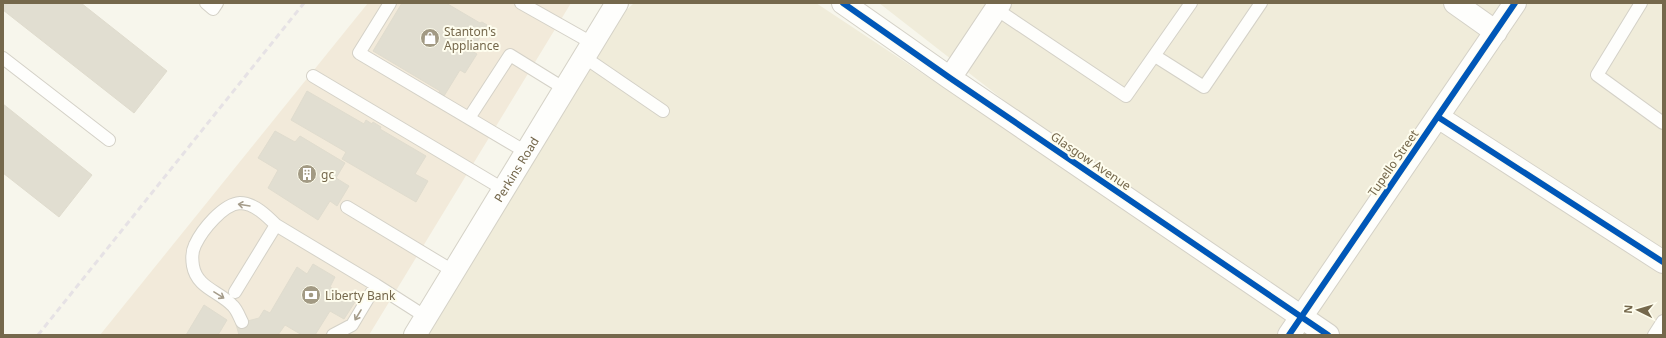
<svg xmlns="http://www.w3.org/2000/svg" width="1666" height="338" viewBox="0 0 1666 338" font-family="'Noto Sans',sans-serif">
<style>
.residential{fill:#f0ecda}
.commercial{fill:#f2eada}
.building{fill:#e1ded1;stroke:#e0dcce}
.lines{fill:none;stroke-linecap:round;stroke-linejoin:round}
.service-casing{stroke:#d4d1c7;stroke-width:14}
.minor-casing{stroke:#d4d1c7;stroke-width:24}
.secondary-casing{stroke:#d5d2c7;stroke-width:24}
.service{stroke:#fefefc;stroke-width:12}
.minor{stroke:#fefefc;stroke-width:22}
.secondary{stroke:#fefefc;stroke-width:22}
.rail{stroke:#e6e2e5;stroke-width:3;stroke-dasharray:6 4;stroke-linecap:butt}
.cycleway-casing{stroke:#fefdee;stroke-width:8}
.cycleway{stroke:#0057b8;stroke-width:6}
.oneway{stroke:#a59c8a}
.labels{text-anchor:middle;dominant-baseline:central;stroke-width:4;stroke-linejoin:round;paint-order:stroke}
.poi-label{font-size:12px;fill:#75684c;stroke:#fefdee;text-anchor:start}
.street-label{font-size:12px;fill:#75684c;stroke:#fefdee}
</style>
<rect width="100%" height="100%" fill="#f7f6ec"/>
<!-- residential -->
<path class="residential" d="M634,3H816L1317,335H421L592,43Z
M879,3H1663V335H1328L1301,317L1010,105Z"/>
<!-- commercial -->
<path class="commercial" d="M368,3H571L369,335H100Z"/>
<!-- building -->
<path class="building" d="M3,3H81L167,71L134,113L3,10Z
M402,3H446L480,23L482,22L487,25L472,51L477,54L465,73L460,70L444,96L438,93L440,91L373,51Z
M307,91L364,124L366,120L372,124L373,122L381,127L380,129L426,156L415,174L428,181L416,202L342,159L346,152L291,120Z
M3,104L92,175L59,217L3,173Z
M275,131L295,142L300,136L345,163L336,178L349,186L337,206L330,201L318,220L268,188L278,170L258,158Z
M313,264L335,277L330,287L355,302L344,319L330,311L315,335H302L285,325L278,335H239L236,324L259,318L264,310L270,313L297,267L307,274Z
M204,305L227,320L218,335H186Z"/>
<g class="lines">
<defs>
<path id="service" d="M206,3L213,9L217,3
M390,3L359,53L526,152
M521,3L592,43
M1641,3L1597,75L1663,123
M996,9L1126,96L1191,3
M1155,56L1204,87L1261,3
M584,57L663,111
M3,58L109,140
M313,76L503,189
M469,118L510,55L565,89
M347,207L453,271
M235,292L276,225L376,285
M242,322C239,316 237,310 233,306C219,291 197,288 193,266C192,260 192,251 195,245C202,230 223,204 240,203C254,203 267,216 276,225
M333,335L352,325L376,285L426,317
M1654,335L1663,321"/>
<path id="minor" d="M843,3L950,78L1328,335
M1455,3L1496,32
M950,78L1000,3
M1438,117L1663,262
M1289,335L1515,3"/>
<g id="secondary">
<path id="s1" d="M415,335L617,3"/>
</g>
</defs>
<!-- service casing -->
<use href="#service" class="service-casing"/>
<!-- minor casing -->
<use href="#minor" class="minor-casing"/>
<!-- secondary casing -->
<use href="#secondary" class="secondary-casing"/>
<!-- service -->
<use href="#service" class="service"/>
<!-- minor -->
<use href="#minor" class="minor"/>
<!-- secondary -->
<use href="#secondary" class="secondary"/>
<!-- rail -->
<path class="rail" d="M38,335L304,3"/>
<defs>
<path id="cycleway" d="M843,3L950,78L1328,335
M1438,117L1663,262
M1289,335L1515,3"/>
</defs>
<!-- cycleway casing -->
<use href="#cycleway" class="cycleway-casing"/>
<!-- cycleway -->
<use href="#cycleway" class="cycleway"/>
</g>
<!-- one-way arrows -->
<defs><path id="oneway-shaft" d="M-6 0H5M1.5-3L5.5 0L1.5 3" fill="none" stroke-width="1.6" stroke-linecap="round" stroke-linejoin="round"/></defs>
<g class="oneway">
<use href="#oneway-shaft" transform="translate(244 205) rotate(-171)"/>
<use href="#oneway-shaft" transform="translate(219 295) rotate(32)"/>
<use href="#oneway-shaft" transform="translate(358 315) rotate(121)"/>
</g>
<!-- icons -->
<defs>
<symbol id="shop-disc" viewBox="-11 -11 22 22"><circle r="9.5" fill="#a29a84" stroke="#fefdee"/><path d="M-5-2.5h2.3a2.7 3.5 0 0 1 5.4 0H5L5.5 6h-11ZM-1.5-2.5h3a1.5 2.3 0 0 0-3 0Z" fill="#fff"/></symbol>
<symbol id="building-disc" viewBox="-11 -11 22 22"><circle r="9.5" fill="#a29a84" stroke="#fefdee"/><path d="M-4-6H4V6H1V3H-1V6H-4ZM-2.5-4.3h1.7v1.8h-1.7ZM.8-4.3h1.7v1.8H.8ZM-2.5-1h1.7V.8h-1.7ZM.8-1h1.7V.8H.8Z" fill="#fff"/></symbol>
<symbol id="bank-disc" viewBox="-11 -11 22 22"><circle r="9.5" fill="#a29a84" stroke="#fefdee"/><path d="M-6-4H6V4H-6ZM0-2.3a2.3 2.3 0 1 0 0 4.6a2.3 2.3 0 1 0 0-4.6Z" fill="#fff"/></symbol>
</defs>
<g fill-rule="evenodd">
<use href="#shop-disc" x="419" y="27" width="22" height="22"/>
<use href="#building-disc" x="296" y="163" width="22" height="22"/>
<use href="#bank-disc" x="300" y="284" width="22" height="22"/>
</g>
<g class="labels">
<!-- poi labels -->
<g class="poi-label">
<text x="444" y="31">Stanton's<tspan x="444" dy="14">Appliance</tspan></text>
<text x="321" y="174">gc</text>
<text x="325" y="295">Liberty Bank</text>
</g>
<!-- street labels -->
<g class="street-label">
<text transform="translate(1091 161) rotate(34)">Glasgow Avenue</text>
<text transform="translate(1393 163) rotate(-55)">Tupello Street</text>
<text stroke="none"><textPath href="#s1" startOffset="194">Perkins Road</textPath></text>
</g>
</g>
<!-- border -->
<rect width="1666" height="338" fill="none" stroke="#75684c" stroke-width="8"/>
<!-- north arrow -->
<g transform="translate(1638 310) rotate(275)" stroke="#fefdee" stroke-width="3" paint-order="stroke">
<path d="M0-3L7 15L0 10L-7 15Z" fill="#75684c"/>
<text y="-6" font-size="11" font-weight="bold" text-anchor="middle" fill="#75684c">N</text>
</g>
</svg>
